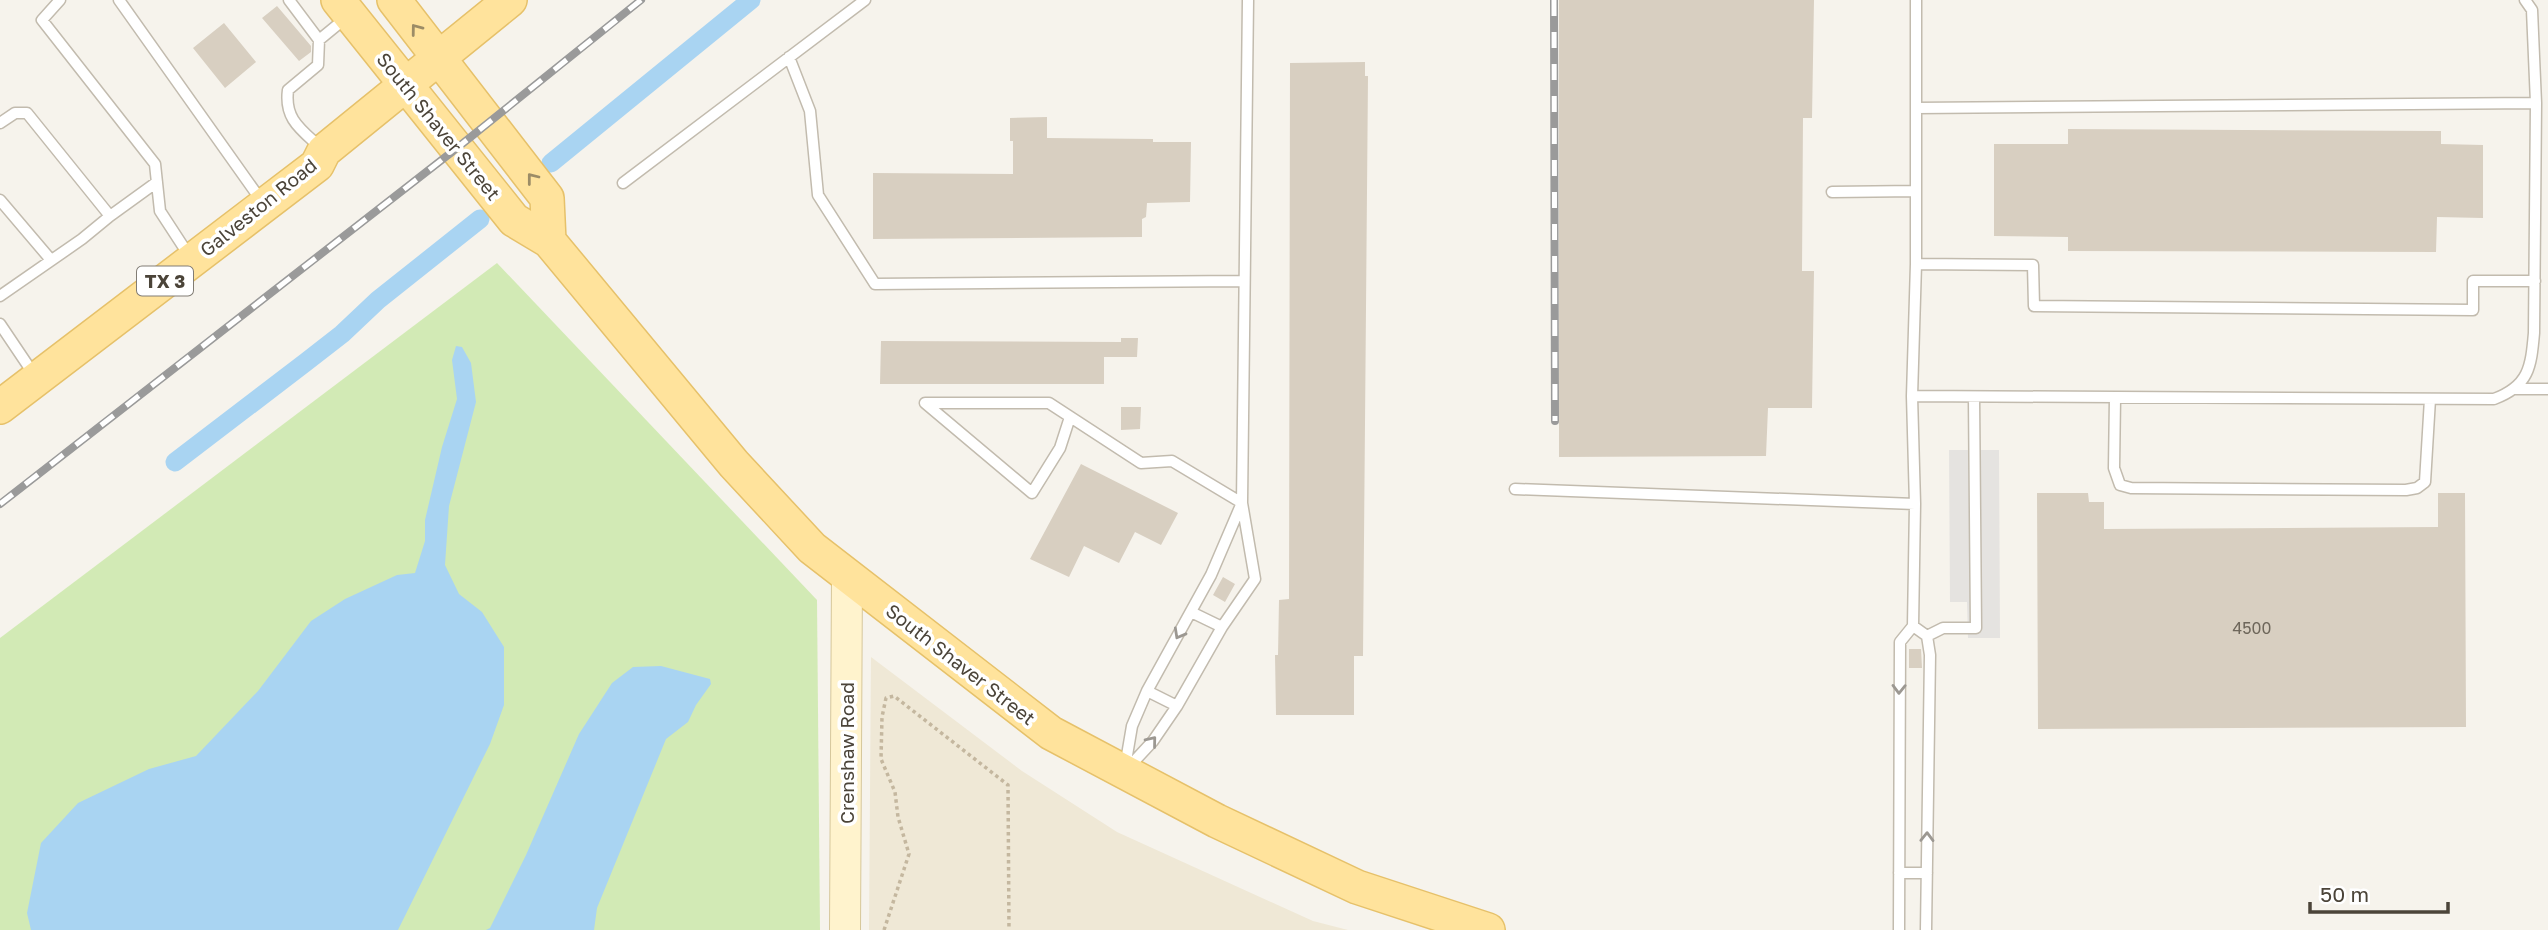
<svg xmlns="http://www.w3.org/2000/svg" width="2548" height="930" viewBox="0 0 2548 930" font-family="'Golos Text',sans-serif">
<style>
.education{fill:#efe8d6}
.green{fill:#d2eab5}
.parking{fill:#e5e3e0}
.water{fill:#a9d4f2}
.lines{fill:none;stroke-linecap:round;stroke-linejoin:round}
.canal{stroke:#a9d4f2;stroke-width:19}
.building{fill:#d8cfc1}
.lane-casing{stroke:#c2bbae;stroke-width:13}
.secondary-casing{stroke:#d6c79b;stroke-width:32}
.primary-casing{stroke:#e6c16a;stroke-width:36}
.path{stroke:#c4b79f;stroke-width:3.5;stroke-dasharray:3.5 3.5;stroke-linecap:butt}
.lane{stroke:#fff;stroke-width:10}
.secondary{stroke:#fff3cd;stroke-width:30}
.primary{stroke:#ffe39c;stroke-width:33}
.rail-casing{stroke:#9a9a9a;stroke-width:8}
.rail{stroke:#fff;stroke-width:5;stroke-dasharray:16;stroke-linecap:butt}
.oneway{stroke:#9c8c66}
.oneway2{stroke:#9c9892}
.labels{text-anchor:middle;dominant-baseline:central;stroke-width:7;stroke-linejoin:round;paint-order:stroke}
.number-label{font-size:16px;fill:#6e675b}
.shield{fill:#fff;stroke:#817c74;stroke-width:2}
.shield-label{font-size:18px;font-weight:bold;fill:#4b4439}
.street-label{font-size:19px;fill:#4b4439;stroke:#fff}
</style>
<rect width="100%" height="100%" fill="#f6f3ec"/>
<!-- education -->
<path class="education" d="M871,657L1022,771L1117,832L1313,921L1348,930H869Z"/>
<!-- green -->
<path class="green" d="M497,263L817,600L820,930H0V638Z"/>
<!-- parking -->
<path class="parking" d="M1949,450H1999L2000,638H1968L1967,602H1950Z"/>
<!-- water -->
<path class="water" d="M456,346L462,347L471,363L476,402L449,506L445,565L459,594L482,612L504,647V705L490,744L398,930H31L27,913L41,843L78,803L149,769L196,756L258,691L311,621L345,599L397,575L415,573L425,541V520L442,447L457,399L452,360Z
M661,666L710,679L711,684L696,705L688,722L666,739L597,908L594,930H486L490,928L526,855L579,734L612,683L633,667Z"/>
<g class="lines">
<!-- canal -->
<path class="canal" d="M551,163L751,0
M175,462L306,362L342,334L378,300L480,219"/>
</g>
<!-- building -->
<path class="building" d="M1559,0H1814L1812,118H1803L1802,271H1814L1812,408H1768L1766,456L1559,457Z
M277,6L311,46V52L299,61L262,18Z
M224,23L256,62L225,88L193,48Z
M1365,62V76H1368L1363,656H1354V715H1276L1275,655H1278L1279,600L1289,599L1290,63Z
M1047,117V138L1153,139V142H1191L1190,202L1147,203L1146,217L1142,219V237L873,239V173L1013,174V141H1010V118Z
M2068,129L2441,131V144L2483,145V218L2437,217L2436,252L2068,251V237L1994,236V144H2068Z
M1121,338H1138L1137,357H1104V384H880L881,341L1121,342Z
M1121,407H1141L1140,429L1121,430Z
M1081,464L1178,513L1161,545L1135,532L1119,563L1084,546L1069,577L1030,559Z
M2037,493H2088L2089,502H2104V529L2438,527V493H2465L2466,727L2038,729Z
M1223,577L1235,584L1225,602L1213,595Z
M1909,649H1921L1922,668H1909Z"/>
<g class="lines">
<defs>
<path id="lane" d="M60,0L42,20L155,164L160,211L190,257
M119,0L263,203
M289,0L319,40L318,65L288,90C284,120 302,130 322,149
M319,40L347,17
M789,57L810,111L818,195L875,284L1243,281
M1916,108L2536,103
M0,123L15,113H27L110,216L82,239L0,296
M623,183L865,0
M1832,192L1916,191
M0,200L51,260
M110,216L157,182
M1916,264L2033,265L2034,306L2473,310V281H2535
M0,324L35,376
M2513,389H2548
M1912,396L2494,399C2529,386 2531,367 2534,333L2536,103L2532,10L2525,0
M2115,398L2114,468L2120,485L2131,488L2406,490L2417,488L2425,482L2430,399
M1070,417L1060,448L1032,493L925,403H1049L1141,463L1172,461L1242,503
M1515,489L1915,504
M1191,612L1222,627
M1913,626L1927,636L1930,655L1926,930
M1927,636L1943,628H1976L1974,397
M1147,691L1177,706
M1125,767L1132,726L1147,691L1211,575L1241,505
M1128,768L1153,741L1177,706L1222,627L1255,579L1242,503L1248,0
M1899,873H1927
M1899,930L1900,642L1913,626L1915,504L1912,396L1916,264V0"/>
<path id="secondary" d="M845,930L847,576"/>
<path id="primary" d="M338,0L514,220L549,241L734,464L812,548L1051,733L1217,821L1357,887L1488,930
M394,0L547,198L549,241
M0,407L317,165L324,151L510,0"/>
</defs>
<!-- lane casing -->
<use href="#lane" class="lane-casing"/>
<!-- secondary casing -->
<use href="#secondary" class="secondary-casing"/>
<!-- primary casing -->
<use href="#primary" class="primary-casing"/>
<!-- path -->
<path class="path" d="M884,930L909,854L898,817L895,792L881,759L882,717L886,698L894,696L1008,785L1009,930"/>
<!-- lane -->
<use href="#lane" class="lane"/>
<!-- secondary -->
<use href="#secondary" class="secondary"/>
<!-- primary -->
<use href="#primary" class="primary"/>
<defs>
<path id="rail" d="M1554,0L1555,421
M0,504L457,148L641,0"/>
</defs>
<!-- rail casing -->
<use href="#rail" class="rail-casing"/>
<!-- rail -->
<use href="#rail" class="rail"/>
</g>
<!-- one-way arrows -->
<defs><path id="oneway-chevron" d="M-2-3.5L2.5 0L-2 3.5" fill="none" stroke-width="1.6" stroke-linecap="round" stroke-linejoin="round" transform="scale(1.75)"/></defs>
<g class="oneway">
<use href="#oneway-chevron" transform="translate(416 29) rotate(-127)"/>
<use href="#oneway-chevron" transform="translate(532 178) rotate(-128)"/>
</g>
<g class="oneway2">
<use href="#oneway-chevron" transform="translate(1179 634) rotate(119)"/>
<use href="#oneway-chevron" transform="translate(1899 689) rotate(91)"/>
<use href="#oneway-chevron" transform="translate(1152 741) rotate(-51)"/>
<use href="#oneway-chevron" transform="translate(1927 837) rotate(-89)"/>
</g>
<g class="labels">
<!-- number labels -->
<g class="number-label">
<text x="2252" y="628">4500</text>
</g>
<!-- shield labels -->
<rect class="shield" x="137" y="266.5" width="56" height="29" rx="5"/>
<g class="shield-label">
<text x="165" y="281">TX 3</text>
</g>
<!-- street labels -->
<g class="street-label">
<text transform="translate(439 126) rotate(51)">South Shaver Street</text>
<text transform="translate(258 207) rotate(-39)">Galveston Road</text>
<text transform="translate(961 664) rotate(38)">South Shaver Street</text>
<text transform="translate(846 753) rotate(-90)">Crenshaw Road</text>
</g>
</g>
<!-- scale -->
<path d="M2310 902v10h138v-10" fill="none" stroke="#4b4439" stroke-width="3.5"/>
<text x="2320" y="902" font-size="21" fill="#4b4439" stroke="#ffffff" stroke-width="5" paint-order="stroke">50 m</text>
</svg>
